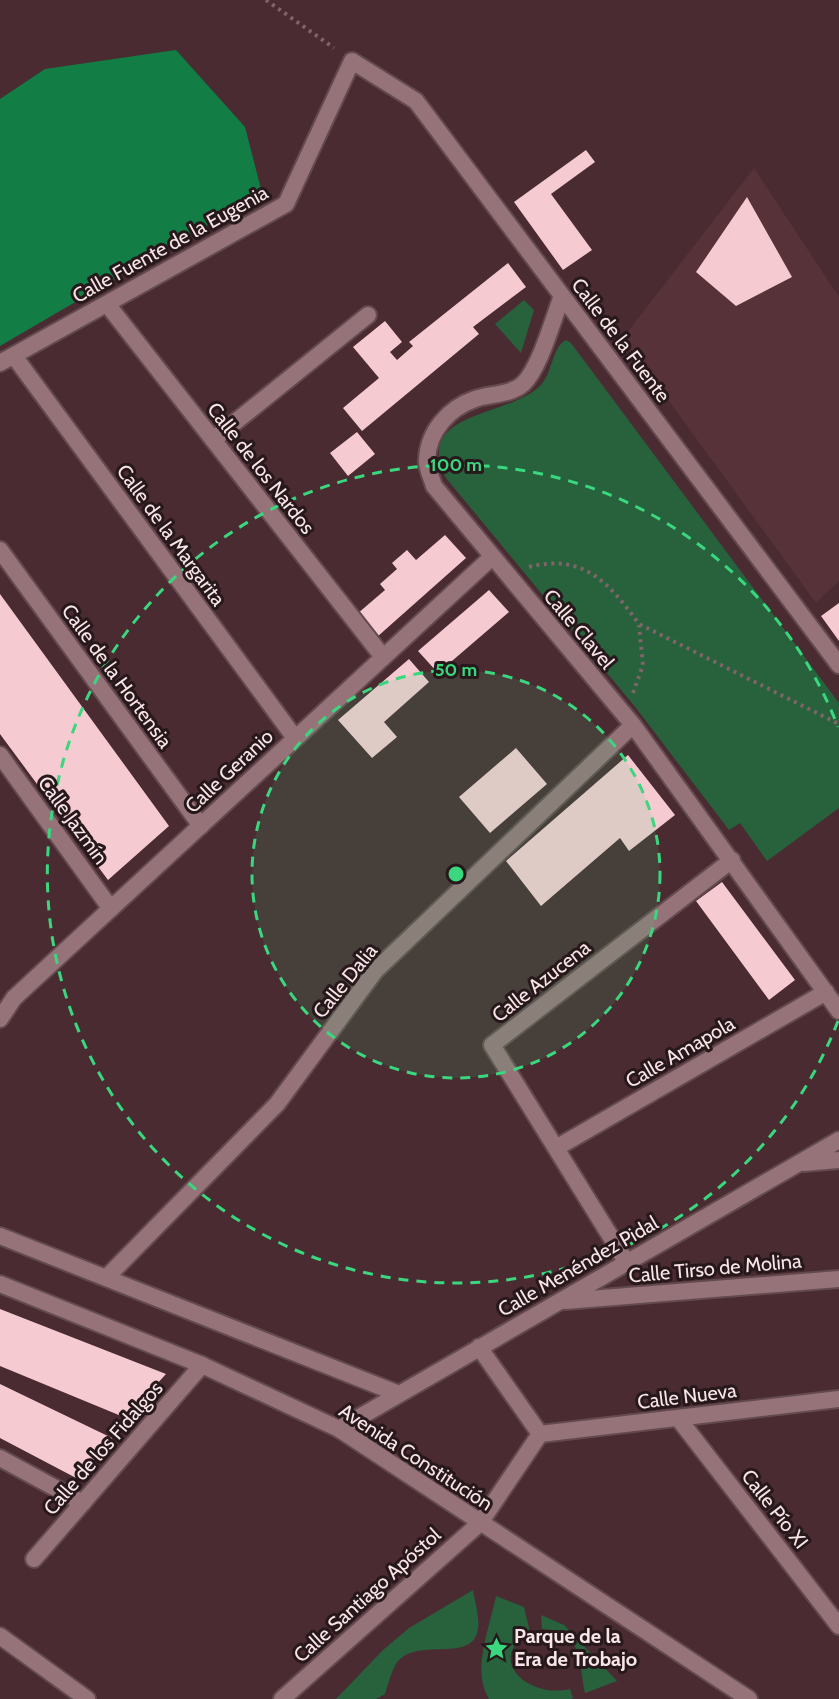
<svg xmlns="http://www.w3.org/2000/svg" width="839" height="1699" viewBox="0 0 839 1699" font-family="Cabin,sans-serif">
<style>
.built{fill:#573239}
.green{fill:#27623d}
.forest{fill:#127e45}
.building{fill:#f6cad1}
.lines{fill:none;stroke-linecap:round;stroke-linejoin:round}
.minor-casing{stroke:#634a4f;stroke-width:20}
.tertiary-casing{stroke:#634a4f;stroke-width:20}
.path{stroke:#7f6469;stroke-width:4;stroke-dasharray:3 4.5;stroke-linecap:butt}
.minor{stroke:#967379;stroke-width:16}
.tertiary{stroke:#967379;stroke-width:16}
.ring{fill:none;stroke:#3ad77f;stroke-width:3;stroke-dasharray:10 8}
.labels{text-anchor:middle;dominant-baseline:central;stroke-width:6;stroke-linejoin:round;paint-order:stroke}
.street-label{font-size:20px;fill:#f9e5e8;stroke:#26181b}
.poi-label{font-size:20px;font-weight:bold;fill:#f9e5e8;stroke:#26181b;text-anchor:start}
.centre{fill:#3ad77f;stroke:#26181b;stroke-width:3}
.ring-label{font-size:18px;text-anchor:middle;font-weight:bold;fill:#3ad77f;stroke:#26181b;stroke-width:6;stroke-linejoin:round;paint-order:stroke}
</style>
<rect width="100%" height="100%" fill="#492b31"/>
<!-- built -->
<path class="built" d="M754,168L839,297V581L816,603L623,338Z"/>
<!-- green -->
<path class="green" d="M524,300L534,310L521,353L495,324Z
M566,340L571,343L839,703V808L767,861L740,823L729,830L636,708L446,478C413,412 504,418 539,387C553,374 551,348 566,340Z
M473,1590C475,1603 482,1624 476,1636C464,1661 414,1637 396,1664C391,1672 388,1685 385,1694L376,1699H336L383,1650L409,1628Z
M496,1596L524,1607L530,1632C484,1660 529,1699 570,1689L573,1698L570,1699H489C471,1670 490,1627 496,1596Z
M541,1615L564,1625L617,1681L585,1693C579,1663 583,1630 542,1629Z"/>
<!-- forest -->
<path class="forest" d="M176,50L245,127L262,193L0,346V99L45,69Z"/>
<!-- building -->
<path class="building" d="M586,150L595,162L551,194L592,250L563,270L514,202Z
M747,197L792,277L736,306L696,272Z
M508,263L526,287L473,327L479,334L362,431L343,408L379,378L353,347L385,321L402,342L390,352L397,360L413,346L409,342Z
M357,432L375,454L348,476L330,453Z
M445,535L466,558L377,637L357,614L385,590L380,584L397,569L392,563L407,550L416,560Z
M489,590L509,612L438,673L418,651Z
M0,594L169,826L108,880L0,734Z
M839,603V641L821,616Z
M409,659L429,682L384,722L397,737L372,758L338,720Z
M516,748L547,784L490,833L459,797Z
M628,755L675,815L629,851L620,838L541,906L506,861Z
M722,882L795,980L769,1000L696,901Z
M0,1309L166,1374L126,1418L0,1366Z
M0,1384L112,1438L78,1479L0,1438Z"/>
<g class="lines">
<defs>
<path id="minor" d="M562,296C553,319 540,368 523,384C511,395 489,394 475,399C449,408 428,431 427,460C426,468 432,478 434,486L633,725L839,1011
M107,304L383,657
M14,356L295,738
M0,363L286,204L352,61L416,101L839,665
M213,440L368,315
M0,550L201,826
M0,755L111,909
M0,1019L14,998L492,557
M556,1148L826,992
M804,1163L839,1160
M0,1236L399,1394
M627,1263L492,1045L732,860
M106,1278L277,1104L375,971L633,725
M565,1301L839,1279
M479,1347L540,1434
M678,1418L839,1626
M339,1429L839,1140
M0,1458L83,1503
M34,1559L202,1365
M0,1636L87,1699
M282,1699L480,1523L540,1434L839,1399"/>
<path id="tertiary" d="M0,1284L202,1365L339,1429L749,1699"/>
</defs>
<!-- minor casing -->
<use href="#minor" class="minor-casing"/>
<!-- tertiary casing -->
<use href="#tertiary" class="tertiary-casing"/>
<!-- path -->
<path class="path" d="M266,0L334,48
M529,567C584,553 609,583 639,624L839,724
M633,693L643,665L639,625"/>
<!-- minor -->
<use href="#minor" class="minor"/>
<!-- tertiary -->
<use href="#tertiary" class="tertiary"/>
</g>
<!-- distance rings -->
<circle cx="456" cy="874" r="204" fill="#3ad77f" fill-opacity=".12"/>
<g class="ring">
<circle cx="456" cy="874" r="204"/>
<path d="M838 1021A409 409 0 1 1 838 727"/>
</g>
<!-- icons -->
<defs>
<symbol id="sight-bare" viewBox="-9 -9 18 18"><path d="M0-6L1.8-2.2L6-1.7L2.9 1.2L3.7 5.4L0 3.3L-3.7 5.4L-2.9 1.2L-6-1.7L-1.8-2.2Z" fill="#3ad77f" stroke="#26181b" stroke-width="2.5" paint-order="stroke"/></symbol>
</defs>
<g fill-rule="evenodd">
<use href="#sight-bare" x="480" y="1632" width="33" height="33"/>
</g>
<g class="labels">
<!-- street labels -->
<g class="street-label">
<text transform="translate(170 244) rotate(-29)">Calle Fuente de la Eugenia</text>
<text transform="translate(621 340) rotate(53)">Calle de la Fuente</text>
<text transform="translate(261 468) rotate(52)">Calle de los Nardos</text>
<text transform="translate(171 535) rotate(54)">Calle de la Margarita</text>
<text transform="translate(579 629) rotate(50)">Calle Clavel</text>
<text transform="translate(117 676) rotate(54)">Calle de la Hortensia</text>
<text transform="translate(229 771) rotate(-43)">Calle Geranio</text>
<text transform="translate(73 820) rotate(54)">Calle Jazmín</text>
<text transform="translate(345 981) rotate(-51)">Calle Dalia</text>
<text transform="translate(541 981) rotate(-38)">Calle Azucena</text>
<text transform="translate(680 1052) rotate(-30)">Calle Amapola</text>
<text transform="translate(578 1266) rotate(-30)">Calle Menéndez Pidal</text>
<text transform="translate(715 1268) rotate(-5)">Calle Tirso de Molina</text>
<text transform="translate(687 1396) rotate(-7)">Calle Nueva</text>
<text transform="translate(103 1448) rotate(-49)">Calle de los Fidalgos</text>
<text transform="translate(416 1457) rotate(33)">Avenida Constitución</text>
<text transform="translate(775 1509) rotate(52)">Calle Pío XI</text>
<text transform="translate(367 1595) rotate(-42)">Calle Santiago Apóstol</text>
</g>
<!-- poi labels -->
<g class="poi-label">
<text x="514" y="1636">Parque de la<tspan x="514" dy="23">Era de Trobajo</tspan></text>
</g>
</g>
<circle cx="456" cy="874" r="9" class="centre"/>
<g class="ring-label">
<text x="456" y="471">100 m</text>
<text x="456" y="676">50 m</text>
</g>
</svg>
